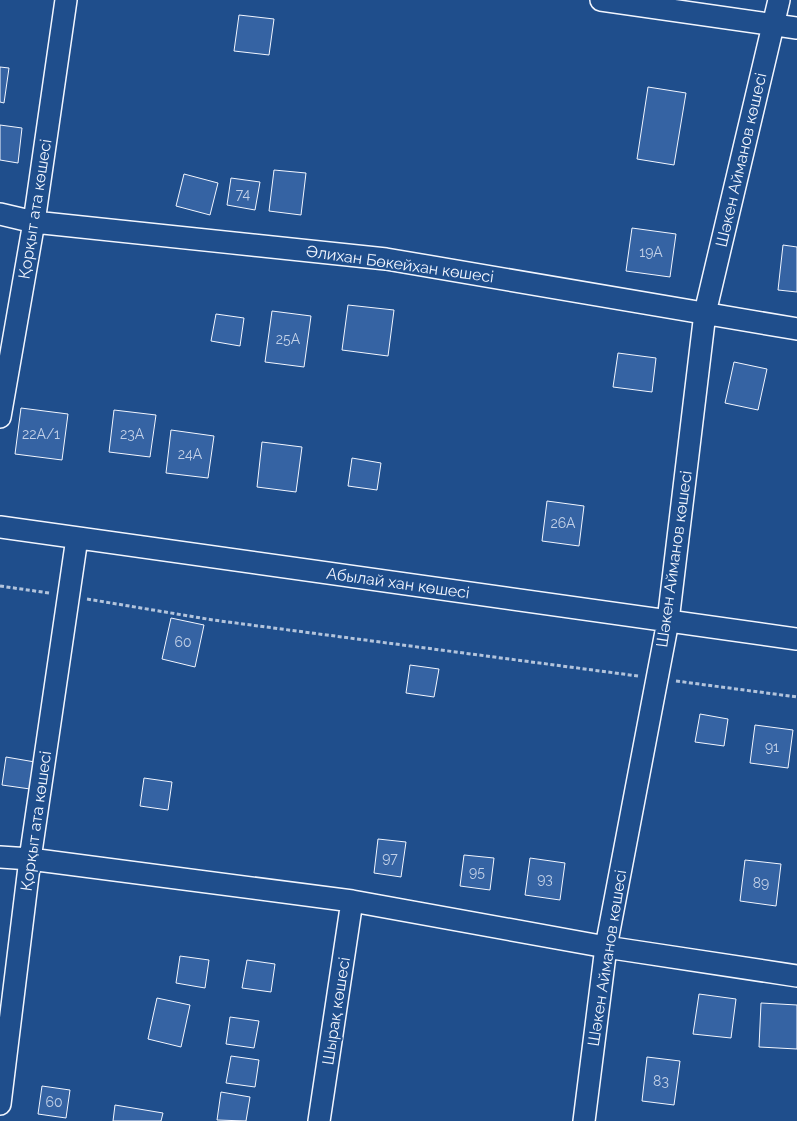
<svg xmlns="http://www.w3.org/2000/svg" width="797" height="1121" viewBox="0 0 797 1121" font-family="Raleway,sans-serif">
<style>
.building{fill:#3563a3;stroke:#f2f6ff}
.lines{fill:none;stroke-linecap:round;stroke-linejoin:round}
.minor-casing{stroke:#f2f6ff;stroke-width:24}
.path{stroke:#b3c4dc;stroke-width:3;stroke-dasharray:4 2.5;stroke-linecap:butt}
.minor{stroke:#1f4e8c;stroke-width:21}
.labels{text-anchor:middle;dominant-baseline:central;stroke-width:4;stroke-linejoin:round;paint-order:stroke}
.number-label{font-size:14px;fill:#c3d1e8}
.street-label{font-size:16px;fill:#f2f6ff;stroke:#1f4e8c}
</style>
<rect width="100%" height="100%" fill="#1f4e8c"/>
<!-- building -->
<path class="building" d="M239,15L274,19L269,55L234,51Z
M0,67L9,68L4,103L0,102Z
M648,87L686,93L674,165L637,159Z
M0,125L22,128L18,163L0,160Z
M274,170L306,173L301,215L269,211Z
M184,174L218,183L210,215L176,206Z
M231,178L260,182L255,210L227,205Z
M632,228L676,234L670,277L626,271Z
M783,245L797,247V292L778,290Z
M348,305L394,310L388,356L342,350Z
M272,311L311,316L304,367L265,362Z
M216,314L244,318L240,346L211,341Z
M618,353L656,358L652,392L613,387Z
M734,362L767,369L758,410L725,403Z
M21,408L68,414L62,460L15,454Z
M114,410L156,415L150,457L109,452Z
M171,430L214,436L208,478L166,473Z
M262,442L302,447L296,492L257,487Z
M352,458L381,463L377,490L348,486Z
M547,501L584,506L579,546L542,541Z
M171,618L204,625L195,667L162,659Z
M410,665L439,669L434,697L406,693Z
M700,714L728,719L724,746L695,742Z
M755,725L793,730L788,768L750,763Z
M6,757L35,762L30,789L2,785Z
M144,778L172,782L168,810L140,806Z
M378,839L406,842L401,877L374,873Z
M464,855L494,858L490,890L460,886Z
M530,858L565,863L560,900L525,895Z
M745,860L781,864L776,906L740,901Z
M180,956L209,960L205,988L176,983Z
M247,960L275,964L271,992L242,988Z
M699,994L736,999L731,1038L693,1034Z
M157,998L190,1005L181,1047L148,1039Z
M761,1003L797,1005V1049L759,1047Z
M230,1017L259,1021L254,1048L226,1044Z
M231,1056L259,1060L255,1087L226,1083Z
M647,1057L680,1061L674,1105L642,1101Z
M42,1086L70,1090L66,1118L38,1114Z
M221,1092L250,1097L246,1121L217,1120Z
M115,1105L163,1113L161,1121H113Z"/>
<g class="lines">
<defs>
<path id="minor" d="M601,0L797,28
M0,214L34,222L386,259L797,329
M0,417L34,222L66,0
M0,527L797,639
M0,857L30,859L352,901L606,947L797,976
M0,1104L30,859L77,538
M319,1121L352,901
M584,1121L606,947L668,621L705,313L779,0"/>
</defs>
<!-- minor casing -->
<use href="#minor" class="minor-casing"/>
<!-- path -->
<path class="path" d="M0,586L49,593
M87,599L213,620L638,676
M676,681L797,697"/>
<!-- minor -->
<use href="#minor" class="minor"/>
</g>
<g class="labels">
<!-- number labels -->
<g class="number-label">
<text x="243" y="194">74</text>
<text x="651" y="252">19А</text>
<text x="288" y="339">25А</text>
<text x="41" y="434">22А/1</text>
<text x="132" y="434">23А</text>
<text x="190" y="454">24А</text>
<text x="563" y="523">26А</text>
<text x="183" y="642">60</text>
<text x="772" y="747">91</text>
<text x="390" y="858">97</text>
<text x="477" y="872">95</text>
<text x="545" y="879">93</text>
<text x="761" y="883">89</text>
<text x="661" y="1081">83</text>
<text x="54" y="1102">60</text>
</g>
<!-- street labels -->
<g class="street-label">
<text transform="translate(741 160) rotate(-77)">Шәкен Айманов көшесі</text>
<text transform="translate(35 209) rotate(-81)">Қорқыт ата көшесі</text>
<text transform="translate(400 264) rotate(8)">Әлихан Бөкейхан көшесі</text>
<text transform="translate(674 559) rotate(-82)">Шәкен Айманов көшесі</text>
<text transform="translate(398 583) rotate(8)">Абылай хан көшесі</text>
<text transform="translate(36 821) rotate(-82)">Қорқыт ата көшесі</text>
<text transform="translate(607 958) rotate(-81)">Шәкен Айманов көшесі</text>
<text transform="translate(336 1011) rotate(-81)">Шырақ көшесі</text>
</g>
</g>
</svg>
